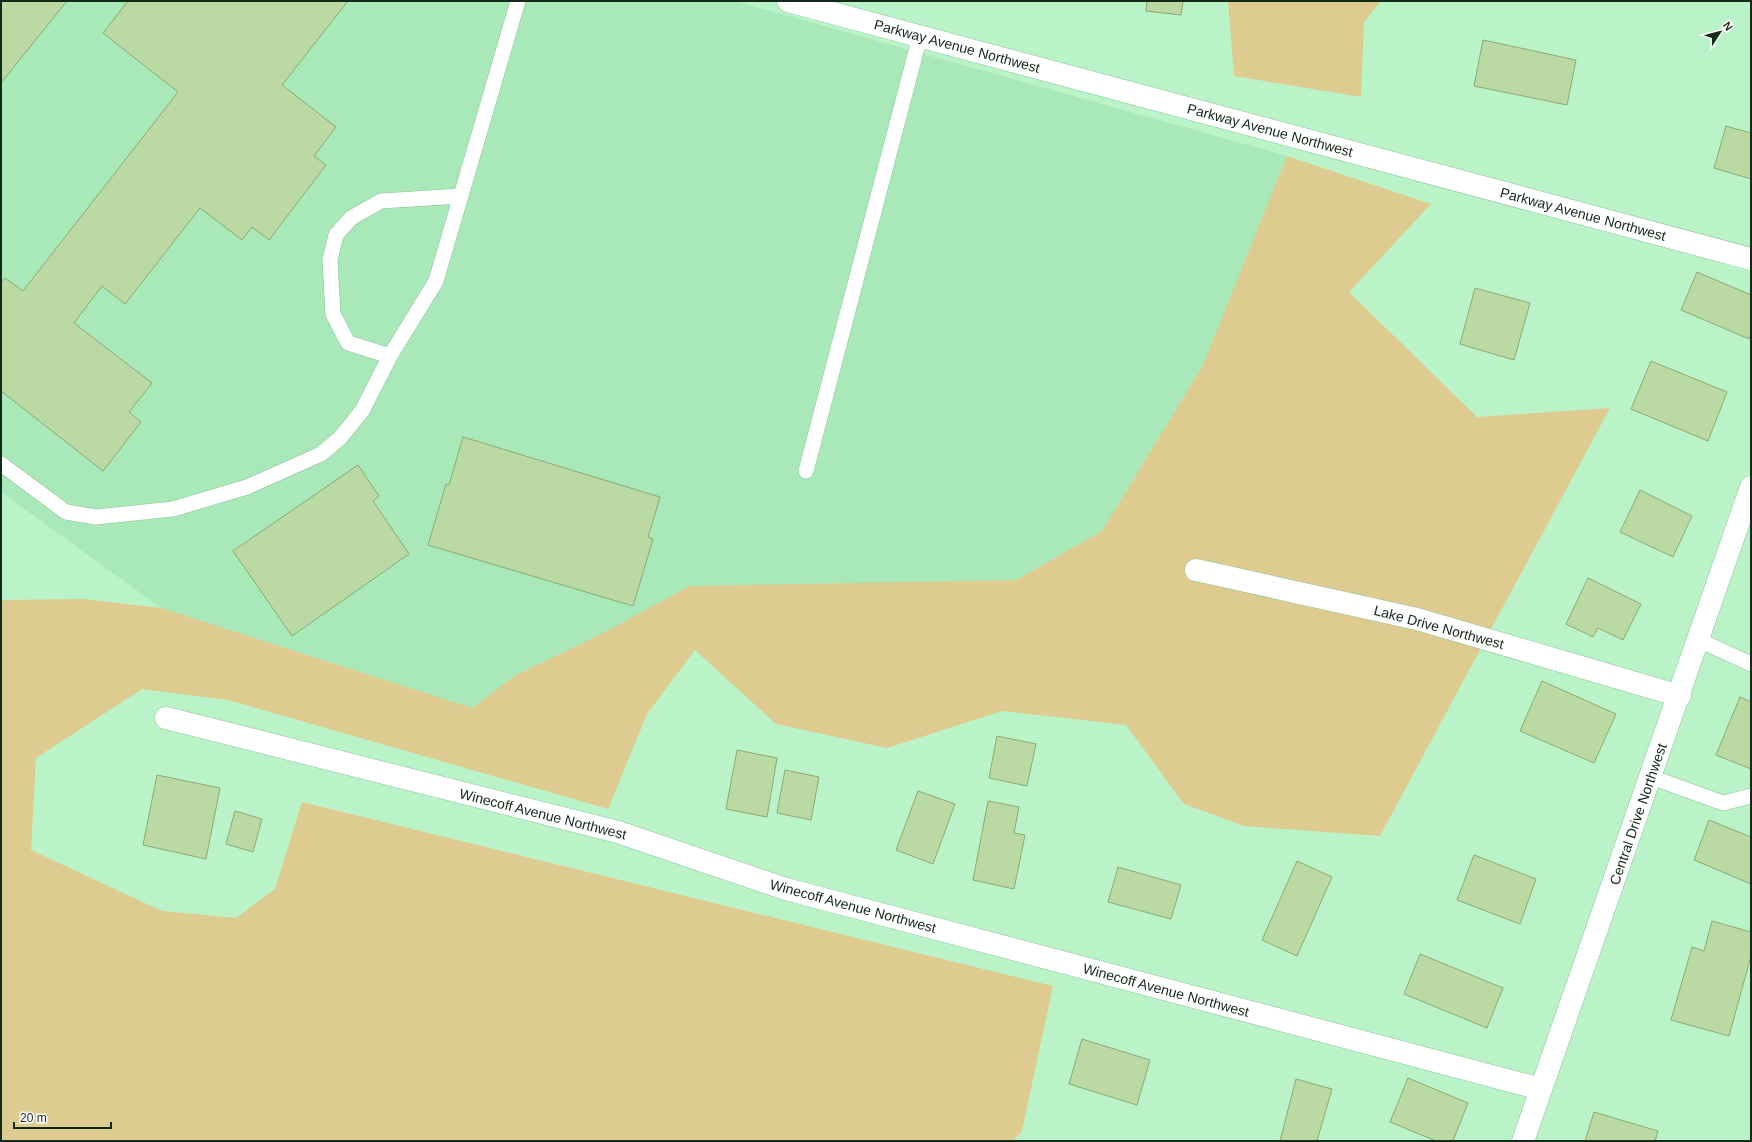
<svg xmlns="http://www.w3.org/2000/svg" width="1752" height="1142" viewBox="0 0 1752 1142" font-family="Helvetica,sans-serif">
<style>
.built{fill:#a9e8b9}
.green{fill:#decb90}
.building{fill:#bbdaa3;stroke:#8ba974}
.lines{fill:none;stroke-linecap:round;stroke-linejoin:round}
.service-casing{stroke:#8bc199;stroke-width:16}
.minor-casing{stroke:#8bc199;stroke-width:23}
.tertiary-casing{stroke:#8bc199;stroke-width:23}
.service{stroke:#fff;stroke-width:15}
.minor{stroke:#fff;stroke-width:22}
.tertiary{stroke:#fff;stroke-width:22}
.labels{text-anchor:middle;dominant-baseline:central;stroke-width:3;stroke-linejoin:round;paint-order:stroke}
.street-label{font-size:14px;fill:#132919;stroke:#fff}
</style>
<rect width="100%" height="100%" fill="#bbf3c8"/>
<!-- built -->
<path class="built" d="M1,1H735L1287,156L1203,365L1102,531L1016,580L601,634L516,675L472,708L161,608L1,492Z"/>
<!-- green -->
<path class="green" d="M1228,1H1381L1364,22L1361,97L1234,76Z
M1287,156L1431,204L1349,292L1477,417L1610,408L1380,836L1244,826L1184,804L1126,725L1002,711L887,748L776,724L695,650L647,714L608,809L228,700L142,689L36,758L31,850L162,911L236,918L275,889L302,802L1053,986L1022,1131L1013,1141H1V600L84,599L161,608L472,708L516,675L601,634L690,586L1016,580L1102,531L1203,365Z"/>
<!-- building -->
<path class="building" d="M1,1H67L1,83Z
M128,1H348L282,85L336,127L314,156L326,165L269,240L252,227L242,240L200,208L125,304L102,286L74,323L152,383L129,412L141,422L103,471L1,391V283L5,278L23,291L178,92L103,33Z
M1147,1H1183L1181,15L1146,11Z
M1483,40L1576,60L1567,105L1474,86Z
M1726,126L1751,133V179L1714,168Z
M1697,272L1751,295V334L1749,339L1681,310Z
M1475,288L1530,303L1514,360L1460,344Z
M1651,361L1727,392L1708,441L1631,409Z
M463,437L660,497L648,537L653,539L633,606L428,545L446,484L449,485Z
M358,465L379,496L373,501L409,554L292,636L233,551Z
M1640,490L1692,516L1673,557L1620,532Z
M1588,578L1641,604L1623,640L1598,628L1593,637L1566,624Z
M1542,681L1616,714L1594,763L1520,731Z
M1740,697L1751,702V769L1716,755Z
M997,736L1036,744L1027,786L989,778Z
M737,750L777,758L767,817L726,809Z
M785,770L819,777L811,820L777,813Z
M157,775L220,788L206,859L143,845Z
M918,791L955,804L933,864L896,850Z
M988,801L1019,807L1014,833L1025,835L1014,889L973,880Z
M235,811L262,819L253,852L226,844Z
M1709,820L1751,837V884L1694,860Z
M1474,855L1536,879L1520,924L1457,900Z
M1297,861L1332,877L1297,956L1262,940Z
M1118,867L1181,885L1171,919L1108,902Z
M1712,921L1751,932V956L1729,1036L1671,1020L1692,947L1704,951Z
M1420,954L1503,988L1487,1028L1404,994Z
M1082,1039L1150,1060L1137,1105L1069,1084Z
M1408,1078L1468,1103L1453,1141H1436L1390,1122Z
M1296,1079L1332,1089L1317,1141H1280Z
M1594,1112L1658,1131L1655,1141H1585Z"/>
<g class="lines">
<defs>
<path id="service" d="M390,356L348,343L333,314L330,260L336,235L351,218L381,201L461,196
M1,464L66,512L96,517L173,509L247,487L321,454L340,438L362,411L390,356L436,281L518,1
M806,471L920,36
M1699,640L1751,664
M1651,777L1723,803L1751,796"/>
<path id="minor" d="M788,1L1751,259
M1196,570L1417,619L1680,696
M166,718L618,832L786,889L1541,1089"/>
<path id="tertiary" d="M1523,1141L1751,487"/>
</defs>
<!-- service casing -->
<use href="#service" class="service-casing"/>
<!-- minor casing -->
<use href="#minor" class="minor-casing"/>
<!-- tertiary casing -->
<use href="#tertiary" class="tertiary-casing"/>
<!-- service -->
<use href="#service" class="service"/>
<!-- minor -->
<use href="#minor" class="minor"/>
<!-- tertiary -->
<use href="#tertiary" class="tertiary"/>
</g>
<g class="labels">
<!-- street labels -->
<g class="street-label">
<text transform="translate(957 46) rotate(15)">Parkway Avenue Northwest</text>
<text transform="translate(1270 130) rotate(15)">Parkway Avenue Northwest</text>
<text transform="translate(1583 214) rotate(15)">Parkway Avenue Northwest</text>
<text transform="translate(1439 627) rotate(15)">Lake Drive Northwest</text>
<text transform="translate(543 814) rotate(14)">Winecoff Avenue Northwest</text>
<text transform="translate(1638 814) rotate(-71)">Central Drive Northwest</text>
<text transform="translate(853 906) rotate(15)">Winecoff Avenue Northwest</text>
<text transform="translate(1166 990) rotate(15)">Winecoff Avenue Northwest</text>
</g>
</g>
<!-- border -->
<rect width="1752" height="1142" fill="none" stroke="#132919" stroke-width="4"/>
<!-- north arrow -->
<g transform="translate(1720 32) rotate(54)" stroke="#ffffff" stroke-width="3" paint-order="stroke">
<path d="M0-3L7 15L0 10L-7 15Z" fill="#132919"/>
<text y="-6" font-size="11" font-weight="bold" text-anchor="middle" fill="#132919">N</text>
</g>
<!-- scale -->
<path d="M14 1122v6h97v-6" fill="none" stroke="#132919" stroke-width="2"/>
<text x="20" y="1122" font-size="12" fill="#132919" stroke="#ffffff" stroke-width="3" paint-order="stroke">20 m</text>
</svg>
